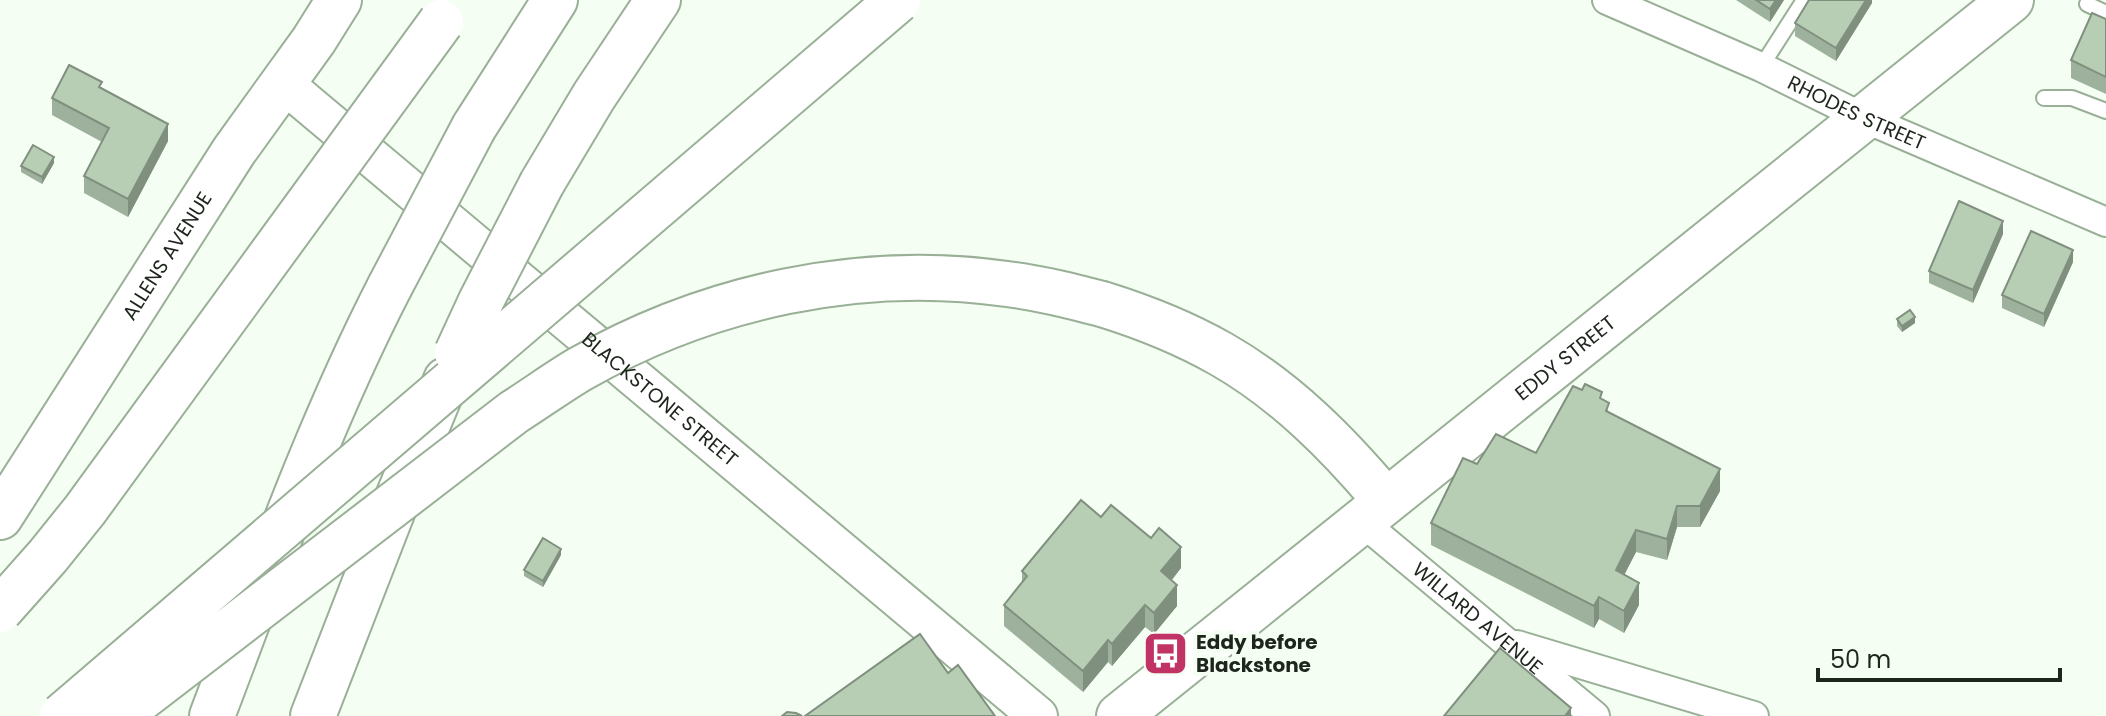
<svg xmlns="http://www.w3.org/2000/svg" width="2106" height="716" viewBox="0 0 2106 716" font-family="Poppins,sans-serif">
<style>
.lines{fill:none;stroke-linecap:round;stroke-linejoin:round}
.lane-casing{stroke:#99b097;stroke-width:18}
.street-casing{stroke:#99b097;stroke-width:32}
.secondary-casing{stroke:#99b097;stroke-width:42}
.primary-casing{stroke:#99b097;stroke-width:48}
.highway-casing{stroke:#99b097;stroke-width:48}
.lane{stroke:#fff;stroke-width:14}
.street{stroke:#fff;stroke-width:28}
.secondary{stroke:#fff;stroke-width:38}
.primary{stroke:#fff;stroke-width:44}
.highway{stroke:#fff;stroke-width:44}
.highway-bridge-casing{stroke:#99b097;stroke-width:48;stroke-linecap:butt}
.highway-bridge{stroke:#fff;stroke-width:44}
.wall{fill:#9db19c}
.shaded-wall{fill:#80907f}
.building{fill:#b7ceb5;stroke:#80907f;stroke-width:2}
.labels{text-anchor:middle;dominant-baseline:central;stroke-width:8;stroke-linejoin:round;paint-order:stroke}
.street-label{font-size:20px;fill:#1d251c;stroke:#f4fef3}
.poi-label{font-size:20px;font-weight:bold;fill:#1d251c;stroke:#f4fef3;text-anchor:start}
</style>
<rect width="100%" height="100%" fill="#f4fef3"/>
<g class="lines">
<defs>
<path id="lane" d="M2087,4L2106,13
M1761,67L1804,0
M2044,98H2072L2106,111"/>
<g id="street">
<path id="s1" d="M1607,0L1761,67L1864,118L2106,222"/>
<path id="s2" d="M1361,521L1595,716"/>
<path d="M1517,645L1754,716"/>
</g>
<g id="secondary">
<path id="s3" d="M283,83L1038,716"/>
</g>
<g id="primary">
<path id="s4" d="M0,517L234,151L314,40L339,0"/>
<path id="s5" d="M1119,716L2011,0"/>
</g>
<path id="highway" d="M474,127L555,0
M542,183L594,96L658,0
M1102,304C1144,317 1184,333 1221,354C1286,391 1339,445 1386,501
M212,716C267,571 319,424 390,286
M313,716L398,497L446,380"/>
</defs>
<!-- lane casing -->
<use href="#lane" class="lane-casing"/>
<!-- street casing -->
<use href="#street" class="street-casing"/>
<!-- secondary casing -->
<use href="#secondary" class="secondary-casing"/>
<!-- primary casing -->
<use href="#primary" class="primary-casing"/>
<!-- highway casing -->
<use href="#highway" class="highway-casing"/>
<!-- lane -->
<use href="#lane" class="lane"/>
<!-- street -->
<use href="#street" class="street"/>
<!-- secondary -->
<use href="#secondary" class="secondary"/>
<!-- primary -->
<use href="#primary" class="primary"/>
<!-- highway -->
<use href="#highway" class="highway"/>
<defs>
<path id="highway-bridge" d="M390,286L474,127
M457,353L481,301L542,183
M0,610L48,556L85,510L441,22
M62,716L898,0
M118,716L514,412C536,398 558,382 580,369C708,296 861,263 1007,284C1040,288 1071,296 1102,304"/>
</defs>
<!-- highway-bridge casing -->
<use href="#highway-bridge" class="highway-bridge-casing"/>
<!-- highway-bridge -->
<use href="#highway-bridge" class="highway-bridge"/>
</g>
<!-- wall -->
<path class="wall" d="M1736,0H1784L1770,22Z
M1872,0V3L1836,61L1795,36V23Z
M2106,19V94L2071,78V60Z
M102,89L168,141L128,217L84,193V176L102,142L52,115V98Z
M54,163L42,184L21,172V166Z
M2003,234L1973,303L1929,283V271Z
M2073,262L2044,327L2002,308V295Z
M1897,319L1915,323L1902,332L1897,326Z
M1602,400L1609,412L1720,491L1700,527H1677L1667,560L1636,552L1624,575L1639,605L1624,633L1599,619L1594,628L1431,545V523L1477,464L1536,453Z
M1101,517L1181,568L1172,580L1177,606L1154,634L1145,627L1112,666L1108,662L1083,692L1004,626V605L1022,582V571Z
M561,555L543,587L524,576V570Z"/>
<!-- shaded-wall -->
<path class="shaded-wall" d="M1776,0H1784L1770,22V9Z
M1866,0H1872V3L1836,61V48Z
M168,124V141L128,217V199Z
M54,157V163L42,184V177Z
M2003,221V234L1973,303V290Z
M2073,250V262L2044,327V314Z
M1915,317V323L1902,332V326Z
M1720,469V491L1700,527V506Z
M1677,506V527L1667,560V539Z
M1636,530V552L1616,591V570Z
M1181,547V568L1161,593V571Z
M561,549V555L543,587V581Z
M1639,583V605L1624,633V611Z
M1177,585V606L1154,634V613Z
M1599,597V619L1594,628V606Z
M1145,605V627L1112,666V644Z
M1108,640V662L1083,692V671Z
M1571,708V716H1565Z"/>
<!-- building -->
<path class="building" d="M1756,0H1776L1770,9Z
M1809,0H1866L1836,48L1795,23Z
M2092,13L2106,19V77L2071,60Z
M69,65L102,82L99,87L168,124L128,199L84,176L109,128L52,98Z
M33,145L54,157L42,177L21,166Z
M1959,201L2003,221L1973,290L1929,271Z
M2031,231L2073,250L2044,314L2002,295Z
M1910,310L1915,317L1902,326L1897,319Z
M1585,384L1602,392L1600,398L1609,403L1606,411L1720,469L1700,506H1677L1667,539L1636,530L1616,570L1639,583L1624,611L1599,597L1594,606L1431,523L1463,458L1477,464L1496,434L1536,453L1573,386L1582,390Z
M1081,500L1101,517L1111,505L1151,538L1159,528L1181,547L1161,571L1177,585L1154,613L1145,605L1112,644L1108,640L1083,671L1004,605L1027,576L1022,571Z
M543,538L561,549L543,581L524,570Z
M920,634L948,673L958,665L995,716H805Z
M1500,648L1571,708L1565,716H1444Z
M787,712L796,713L802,716H782Z"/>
<!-- icons -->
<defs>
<symbol id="bus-square" viewBox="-11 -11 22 22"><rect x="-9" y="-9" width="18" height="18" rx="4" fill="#c03364" stroke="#f4fef3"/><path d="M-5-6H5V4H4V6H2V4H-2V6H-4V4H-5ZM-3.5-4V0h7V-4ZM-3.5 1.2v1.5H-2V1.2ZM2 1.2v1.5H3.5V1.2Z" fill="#fff"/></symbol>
</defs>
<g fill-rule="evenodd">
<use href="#bus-square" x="1140" y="628" width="51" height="51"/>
</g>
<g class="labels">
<!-- street labels -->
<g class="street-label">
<text stroke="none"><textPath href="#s1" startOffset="274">RHODES STREET</textPath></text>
<text stroke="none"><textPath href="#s4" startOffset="310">ALLENS AVENUE</textPath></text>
<text stroke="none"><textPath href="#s5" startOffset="572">EDDY STREET</textPath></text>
<text stroke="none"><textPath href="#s3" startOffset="492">BLACKSTONE STREET</textPath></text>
<text stroke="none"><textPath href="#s2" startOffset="152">WILLARD AVENUE</textPath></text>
</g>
<!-- poi labels -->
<g class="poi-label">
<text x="1196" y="642">Eddy before<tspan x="1196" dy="23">Blackstone</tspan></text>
</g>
</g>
<!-- scale -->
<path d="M1818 668v12h242v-12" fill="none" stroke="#1d251c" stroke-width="4"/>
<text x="1830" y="668" font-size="24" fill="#1d251c" stroke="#f4fef3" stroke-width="6" paint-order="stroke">50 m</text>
</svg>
